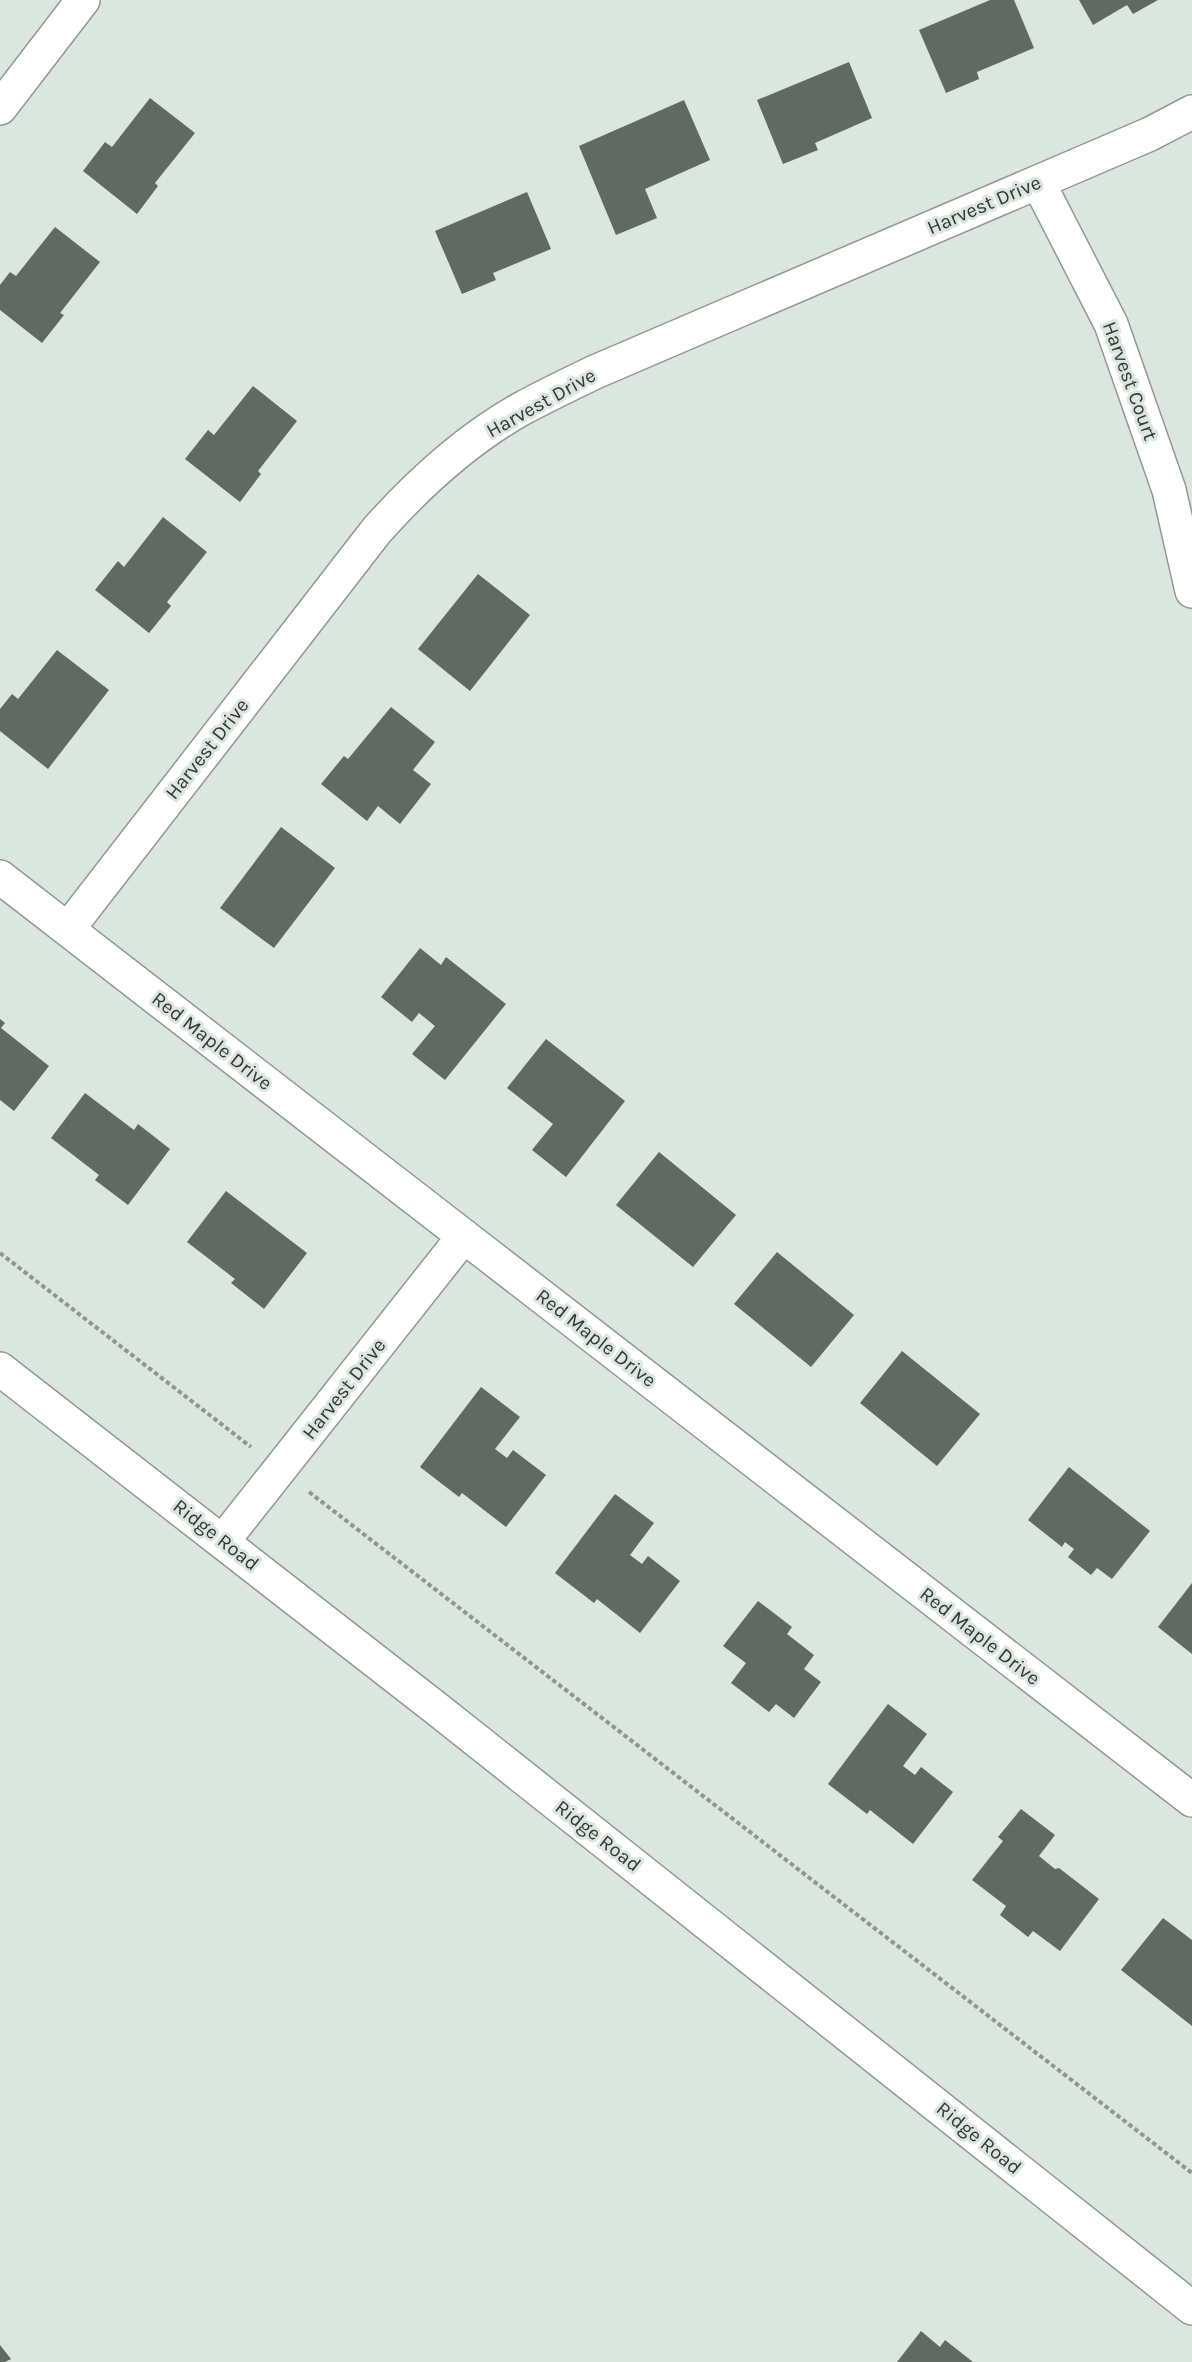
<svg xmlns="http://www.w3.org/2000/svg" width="1192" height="2362" viewBox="0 0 1192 2362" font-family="Karla,sans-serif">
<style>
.building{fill:#606963}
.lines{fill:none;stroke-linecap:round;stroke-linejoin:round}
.minor-casing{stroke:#909a93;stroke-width:36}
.path{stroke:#8e9691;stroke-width:4;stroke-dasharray:4.5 3;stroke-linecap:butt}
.minor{stroke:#fff;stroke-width:33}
.labels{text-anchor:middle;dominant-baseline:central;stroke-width:6;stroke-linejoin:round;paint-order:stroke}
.street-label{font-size:20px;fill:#333835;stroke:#dbe6df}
</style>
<rect width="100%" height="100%" fill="#dbe6df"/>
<!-- building -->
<path class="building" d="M990,0H1014L1034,48L977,72L979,79L946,93L919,30Z
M1079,0H1158L1133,14L1127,5L1093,25Z
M849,62L872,118L815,143L818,150L783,164L757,100Z
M150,98L195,133L155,183L158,186L137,214L83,171L105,142L112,147Z
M684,100L710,160L645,189L657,218L616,235L579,146Z
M527,192L551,249L493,273L496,280L462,294L435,231Z
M55,227L100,262L60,313L64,315L42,343L0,310V285L10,272L16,276Z
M253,386L297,421L258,471L261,474L240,502L185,459L208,430L214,435Z
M163,517L207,552L167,602L171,606L149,633L95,590L118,561L124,567Z
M478,574L530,615L470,691L418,649Z
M57,650L109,690L48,769L0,731V709L12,694L18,699Z
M391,707L435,742L413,770L431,784L400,824L378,806L367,821L321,784L344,756L348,759Z
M281,827L335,868L274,948L220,908Z
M420,948L441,965L446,957L506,1004L445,1080L412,1054L435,1026L419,1013L412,1022L381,997Z
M0,1019L5,1023L1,1028L49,1066L14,1111L0,1100Z
M546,1039L625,1101L566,1177L532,1150L553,1124L507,1088Z
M85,1093L134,1130L138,1124L170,1149L128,1205L95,1180L99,1175L51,1138Z
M659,1152L736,1215L693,1267L616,1205Z
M226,1191L307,1253L264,1309L231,1283L235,1279L187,1242Z
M777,1252L854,1315L811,1367L734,1304Z
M902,1351L980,1414L937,1466L860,1403Z
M481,1387L520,1417L495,1449L507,1458L513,1450L546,1475L506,1527L462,1493L459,1497L420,1467Z
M1069,1467L1150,1531L1112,1579L1097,1568L1091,1575L1068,1557L1074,1549L1065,1542L1062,1547L1028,1520Z
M615,1494L654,1523L630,1555L642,1564L648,1556L680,1581L640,1633L597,1599L594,1603L555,1573Z
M1192,1583V1654L1158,1627Z
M758,1601L792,1627L787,1634L814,1655L804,1669L821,1682L794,1718L776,1704L769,1712L731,1683L746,1663L723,1646Z
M888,1704L927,1734L903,1766L915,1775L921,1767L953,1792L913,1844L870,1810L867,1814L828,1784Z
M1021,1809L1055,1835L1039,1856L1055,1869L1059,1868L1099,1899L1060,1951L1033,1931L1028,1937L1000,1915L1006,1906L972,1880L1003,1841L998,1837Z
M1163,1918L1192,1940V2026L1121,1970Z
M921,2331L940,2347L945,2340L973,2362H897Z
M0,2345L11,2359L5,2362H0Z"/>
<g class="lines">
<defs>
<path id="minor" d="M0,108L83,0
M1038,182L1111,324L1169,490L1192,591
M0,877L1192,1800
M68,929L377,530C419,483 466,440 521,409C545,396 570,384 595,372L1150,134L1192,112
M0,1369L437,1709L1192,2308
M223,1541L464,1236"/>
</defs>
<!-- minor casing -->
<use href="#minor" class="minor-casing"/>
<!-- path -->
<path class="path" d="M0,1253L251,1447
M309,1492L1192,2173"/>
<!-- minor -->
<use href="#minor" class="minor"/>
</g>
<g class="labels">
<!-- street labels -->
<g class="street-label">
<text transform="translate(984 205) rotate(-23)">Harvest Drive</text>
<text transform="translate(1130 381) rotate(70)">Harvest Court</text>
<text transform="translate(541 403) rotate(-29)">Harvest Drive</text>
<text transform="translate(207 749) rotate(-52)">Harvest Drive</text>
<text transform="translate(212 1041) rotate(38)">Red Maple Drive</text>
<text transform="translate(596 1338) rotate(38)">Red Maple Drive</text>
<text transform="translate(344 1389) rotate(-52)">Harvest Drive</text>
<text transform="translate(216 1535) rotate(38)">Ridge Road</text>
<text transform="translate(980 1636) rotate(38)">Red Maple Drive</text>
<text transform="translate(598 1836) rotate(38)">Ridge Road</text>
<text transform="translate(979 2138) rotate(39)">Ridge Road</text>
</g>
</g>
</svg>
